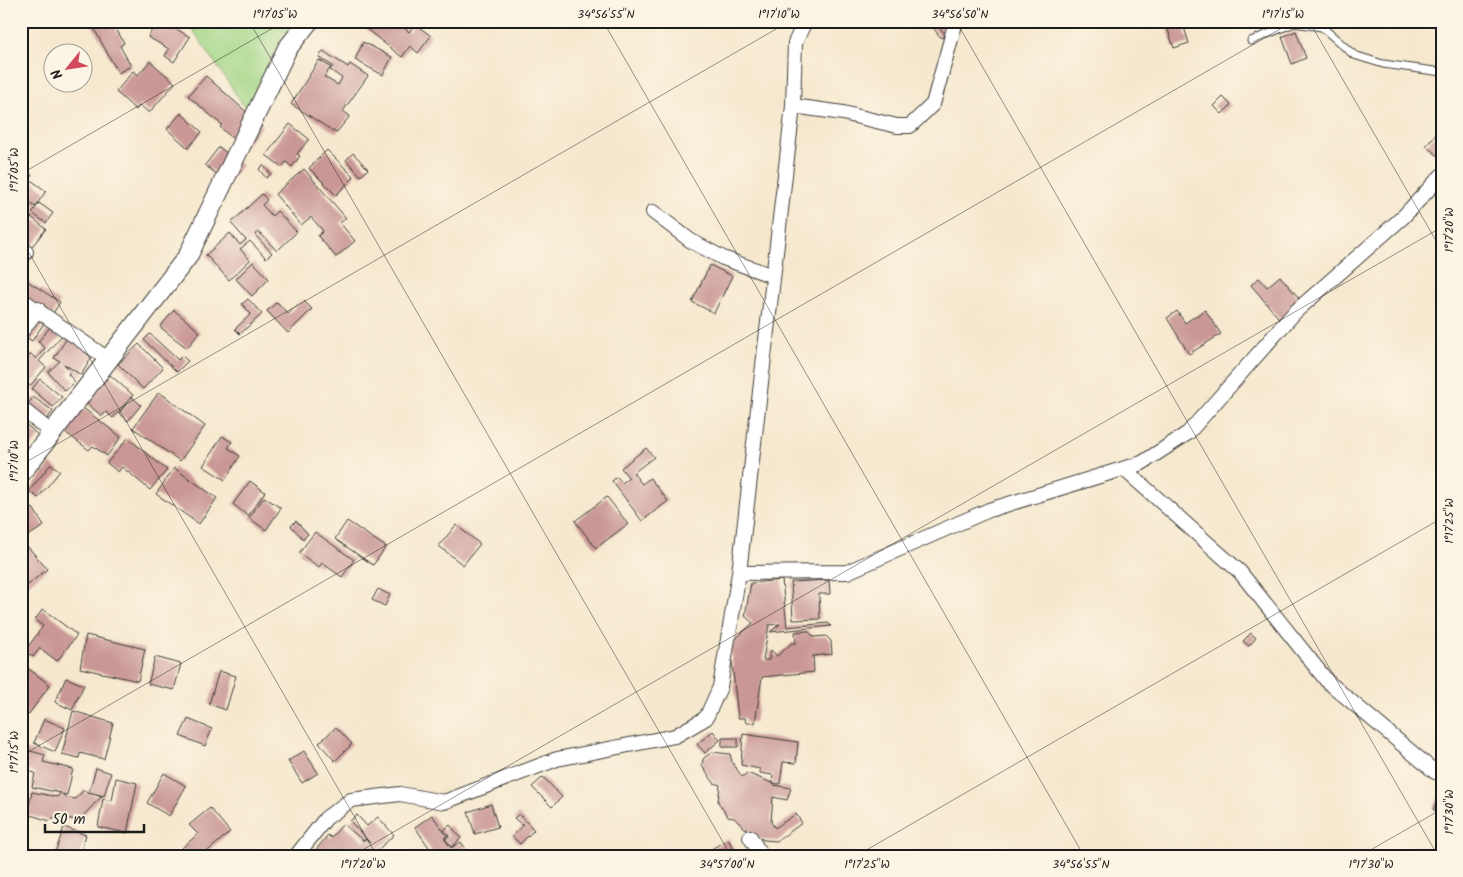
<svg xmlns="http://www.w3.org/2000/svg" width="1463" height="877" viewBox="0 0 1463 877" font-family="Kalam,sans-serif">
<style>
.green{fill:#a1d686;stroke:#5e7951}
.building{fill:#c99795}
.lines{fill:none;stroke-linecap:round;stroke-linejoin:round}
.lane-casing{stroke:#3d3b37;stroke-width:9}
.street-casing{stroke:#3d3b37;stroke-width:16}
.secondary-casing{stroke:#3d3b37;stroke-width:21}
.lane{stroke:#fff;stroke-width:7}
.street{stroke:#fff;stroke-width:14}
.secondary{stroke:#fff;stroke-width:19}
.ticks{fill:none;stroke:#1c1c1c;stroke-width:1;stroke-opacity:0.45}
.neatline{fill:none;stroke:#1c1c1c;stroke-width:2}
.ticks-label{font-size:12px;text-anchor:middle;fill:#1c1c1c}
</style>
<rect width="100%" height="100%" fill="#fcf5e5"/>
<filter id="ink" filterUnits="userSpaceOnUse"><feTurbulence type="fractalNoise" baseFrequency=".02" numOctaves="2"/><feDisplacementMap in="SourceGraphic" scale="10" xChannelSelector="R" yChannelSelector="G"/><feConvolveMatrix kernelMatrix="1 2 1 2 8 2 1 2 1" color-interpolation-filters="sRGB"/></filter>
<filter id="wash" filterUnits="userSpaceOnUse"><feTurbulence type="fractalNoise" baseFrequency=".0096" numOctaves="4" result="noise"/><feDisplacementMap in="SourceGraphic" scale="20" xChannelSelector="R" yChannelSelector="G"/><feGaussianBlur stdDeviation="1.12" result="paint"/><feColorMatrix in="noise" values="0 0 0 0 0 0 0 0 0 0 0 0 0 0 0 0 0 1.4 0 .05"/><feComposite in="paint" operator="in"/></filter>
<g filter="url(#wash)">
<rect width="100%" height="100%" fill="#f6e8ce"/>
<!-- green -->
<path class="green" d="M187,21H293L276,48L246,109Z"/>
<g id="blocks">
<!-- building -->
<path class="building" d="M90,21H112L124,43L120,46L131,66L118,73Z
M157,21H180L176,29L190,37L174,62L165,56L169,49L148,37Z
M370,21H395L409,32L415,24L431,36L418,53L410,46L402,57L365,28Z
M928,21H946L947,23L940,28L946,35L941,38Z
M1165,21H1182L1189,43L1174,48Z
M1237,21H1261V22L1240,29Z
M1296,31L1306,58L1292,64L1282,37Z
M363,42L392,57L383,75L355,60Z
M323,51L348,67L350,64L368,76L343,111L350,116L336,133L291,104L319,60L331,67L324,77L338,85L342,78L330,70L333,66L319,57Z
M150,61L175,83L149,113L140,105L136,110L116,92L133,71L138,75Z
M206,76L262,126L243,148L220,127L222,125L188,96Z
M1223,97L1231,105L1222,114L1214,106Z
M181,113L202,132L188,148L167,129Z
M290,124L309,139L297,154L300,156L292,167L286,162L282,167L266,155Z
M1442,127V159L1426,146Z
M219,147L242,165L228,183L205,165Z
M327,150L354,177L336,195L309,168Z
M353,153L368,169L361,176L346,160Z
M21,160L32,176L28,178L46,191L35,207L21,196Z
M263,165L271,174L266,178L259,169Z
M304,169L346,218L340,223L355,241L336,257L318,236L323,231L311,217L301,225L275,194Z
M262,194L267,200L262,205L272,216L277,211L297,232L277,251L259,232L255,235L272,253L266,258L250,241L240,249L250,260L229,280L206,255L230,233L240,245L246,240L231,223Z
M39,203L53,213L46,223L32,213Z
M31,217L46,229L29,250L21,244V230Z
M253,262L269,279L252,296L236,279Z
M710,265L732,276L714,313L692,302Z
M1280,276L1305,305L1283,323L1251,285L1259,278L1267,287Z
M21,277L60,302L49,320L21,301Z
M248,299L262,314L240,334L235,329L251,314L242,304Z
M303,300L312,309L288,333L267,311L277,302L288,314Z
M174,310L200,332L187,348L160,327Z
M1205,310L1221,334L1189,354L1167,318L1177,311L1185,323Z
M27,312L44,323L32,341L21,334V319Z
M55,321L66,331L39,361L46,367L30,386L21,379V365L31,354L36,359L45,348L38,342Z
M71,332L97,349L81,375L64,364L70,371L68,374L75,382L65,391L48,372L60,361L54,358Z
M150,334L178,360L182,356L188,361L177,372L144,340Z
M139,344L163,368L143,389L118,364Z
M110,375L133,395L113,418L106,412L102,416L86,403Z
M40,379L62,397L53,407L32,389Z
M159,392L205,426L180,461L133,428Z
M33,397L53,411L42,426L22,413Z
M132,397L141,405L128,421L119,413Z
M83,408L121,437L107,456L93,446L89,450L65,432Z
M21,420L40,437L21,457Z
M222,436L232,442L228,448L240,456L225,480L203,466Z
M128,438L167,470L150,490L122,467L118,472L107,463Z
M646,448L654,457L633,473L642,484L650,478L668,501L642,521L612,481L617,477L622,483L629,478L621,468Z
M51,464L60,471L38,498L29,491Z
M174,468L217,498L199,524L156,494Z
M250,481L265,492L248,516L233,504Z
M264,497L281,508L266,530L249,518Z
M607,497L628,524L596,548L575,521Z
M33,508L44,526L28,536L21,525V515Z
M296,521L308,534L303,539L291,526Z
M347,521L386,547L373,565L335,539Z
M456,525L480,544L463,565L439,546Z
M315,532L354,560L342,577L322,563L319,567L299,553Z
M21,545L25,549L28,547L47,569L21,591Z
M782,580L787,627L828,623L831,626L770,632L780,624L769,625L763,660H769L771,650L777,656L792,643H796L795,632L808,631L814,637L826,636L831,641L832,654L813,656L814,672L762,677L755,723H746L745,718H738L730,644L753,623L745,616L751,583Z
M829,580L830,594H819L820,619L793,620L791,582Z
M378,589L390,595L385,606L372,600Z
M43,609L77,635L57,661L40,648L33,657L25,651L43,626L35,620Z
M1251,633L1256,638L1249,646L1243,641Z
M86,635L145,649L138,681L80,668Z
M155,657L181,664L174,690L148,684Z
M21,663L50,685L28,715L21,710Z
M219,671L236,676L226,710L209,704Z
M66,678L84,685L72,710L55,702Z
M73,711L113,723L104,759L80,753L79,758L62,754Z
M44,719L65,728L55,752L34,743Z
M188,719L212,729L205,746L180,736Z
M336,727L352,744L335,761L319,743Z
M713,731L720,740L705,753L697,744Z
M743,734L798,742L796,763L783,762L780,784L772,783L774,785L791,788L787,800L773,797L771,822L775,828L796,814L802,823L777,841L764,840L751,834L734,818L728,817L718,802L720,785L714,783L702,766L703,759L712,752L730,754L732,762L742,777L747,773L772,783L773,775L760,773V769L741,765Z
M722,738H738V747H722Z
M23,749L45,755L43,762L73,769L67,795L62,794L66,797L75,799L84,790L87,793L102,796L79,820L54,817L50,821L27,814L32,792L57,797L61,793L32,787L35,773L21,769Z
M304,751L318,773L302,783L288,761Z
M96,768L111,773L104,796L89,792Z
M164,773L186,786L169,816L147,803Z
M543,777L562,797L552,807L532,787Z
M116,778L137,783L127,833L98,827L103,799L112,801Z
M1442,791V814L1433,809Z
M491,804L498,827L475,834L468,812Z
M210,808L230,832L202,856H189L182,848L198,834L189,825Z
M519,814L534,830L520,844L512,836L523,826L514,818Z
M357,815L367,826L378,817L394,835L371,856H311L328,835L331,838L343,824L364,841L365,839L370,843L350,821Z
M432,815L447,836L444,838L451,848L461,842L471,856H435L415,827Z
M450,825L461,838L452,847L445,839L449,836L444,830Z
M64,827L86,835L79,856H54Z
M728,839L738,856H700Z
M21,846L49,855V856H21Z"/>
</g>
</g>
<g filter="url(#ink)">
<use href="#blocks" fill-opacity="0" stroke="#3d3b37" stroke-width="1"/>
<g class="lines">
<defs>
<path id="lane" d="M1251,41L1294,23L1322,27L1354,55L1383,64L1442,72"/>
<path id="street" d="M793,106L843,113L897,126H910L933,104L956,21
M653,212L691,241L723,258L773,276
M21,249L26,252L21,259
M21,299L108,359
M21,332L38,309
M21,408L51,432
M1124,469L1240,572L1327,681L1435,772L1442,773
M739,573L847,572L989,510L1142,463L1188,433L1295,312L1403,217L1442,175
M750,837L762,856
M296,856L326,818L351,800L400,794L444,802L557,759L675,736L706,718L720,687L739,573L793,106L795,43L805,21"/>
<path id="secondary" d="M21,473L188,256L287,49L309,21"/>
</defs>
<!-- lane casing -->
<use href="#lane" class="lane-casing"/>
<!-- street casing -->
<use href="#street" class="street-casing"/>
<!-- secondary casing -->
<use href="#secondary" class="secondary-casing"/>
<!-- lane -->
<use href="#lane" class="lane"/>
<!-- street -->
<use href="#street" class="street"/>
<!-- secondary -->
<use href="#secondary" class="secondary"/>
</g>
</g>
<!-- ticks -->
<path class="ticks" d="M249,21L731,856M603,21L1084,856M956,21L1438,856M1309,21L1442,251M21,174L285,21M21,239L377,856M21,465L790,21M21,756L1294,21M21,851L24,856M352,856L1442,227M856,856L1442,518M1360,856L1442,809"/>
<!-- margin -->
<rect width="1463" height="877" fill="none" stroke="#fcf5e5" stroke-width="55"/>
<!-- north arrow -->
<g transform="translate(68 68) rotate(240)"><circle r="24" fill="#fcf5e5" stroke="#a29e95"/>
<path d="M0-4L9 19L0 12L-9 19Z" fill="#d1495b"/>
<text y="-8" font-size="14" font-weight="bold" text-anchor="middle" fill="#1c1c1c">N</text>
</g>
<!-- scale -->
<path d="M45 824v8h99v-8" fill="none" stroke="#1c1c1c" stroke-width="2.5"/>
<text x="52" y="824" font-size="15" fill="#1c1c1c" stroke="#fcf5e5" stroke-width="4" paint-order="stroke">50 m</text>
<rect x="28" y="28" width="1408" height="822" class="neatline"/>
<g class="ticks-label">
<text x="275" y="18">1°17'05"W</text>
<text x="606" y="18">34°56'55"N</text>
<text x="779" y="18">1°17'10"W</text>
<text x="960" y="18">34°56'50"N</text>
<text x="1283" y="18">1°17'15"W</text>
<text transform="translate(14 170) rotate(-90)" y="4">1°17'05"W</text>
<text transform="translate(1449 230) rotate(-90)" y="4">1°17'20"W</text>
<text transform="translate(14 461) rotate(-90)" y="4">1°17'10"W</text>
<text transform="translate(1449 521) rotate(-90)" y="4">1°17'25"W</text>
<text transform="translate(14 752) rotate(-90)" y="4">1°17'15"W</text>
<text transform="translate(1449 812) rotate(-90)" y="4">1°17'30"W</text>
<text x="363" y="868">1°17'20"W</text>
<text x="727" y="868">34°57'00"N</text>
<text x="867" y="868">1°17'25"W</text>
<text x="1081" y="868">34°56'55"N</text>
<text x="1371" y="868">1°17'30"W</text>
</g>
</svg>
